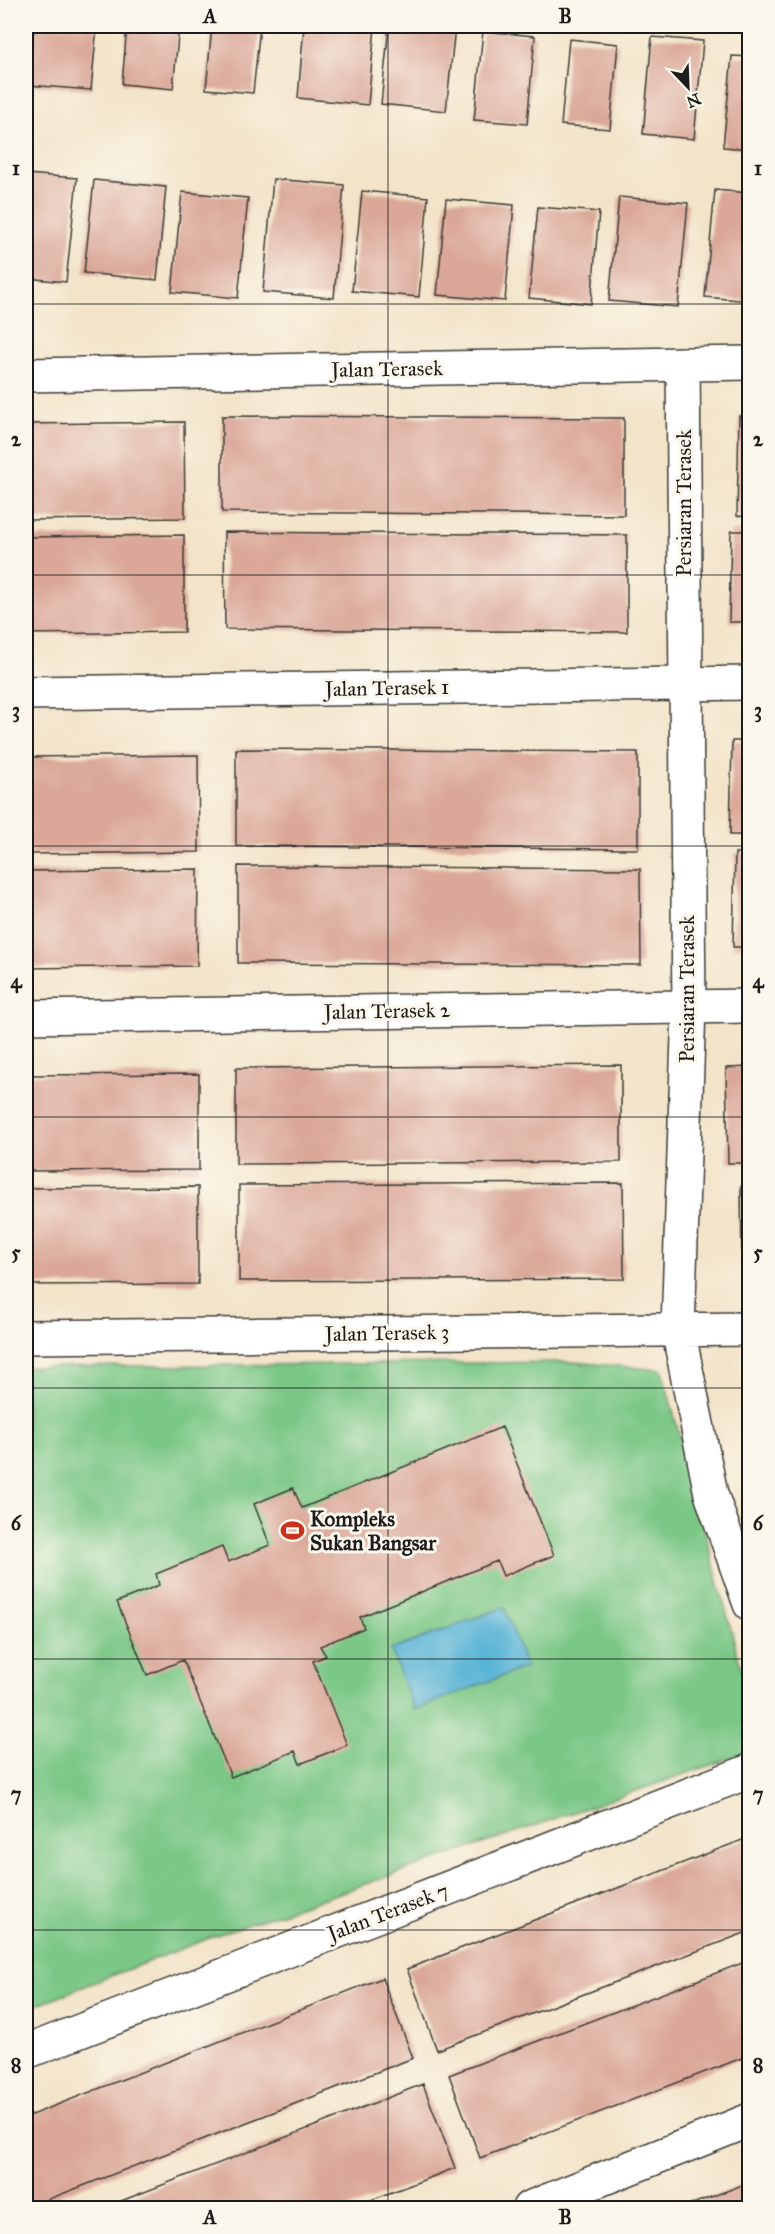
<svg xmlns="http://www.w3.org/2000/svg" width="775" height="2234" viewBox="0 0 775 2234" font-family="'IM FELL Great Primer',serif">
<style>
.green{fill:#7ac786;stroke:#4b7251;stroke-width:1.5}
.water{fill:#58b4d6;stroke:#3a6879;stroke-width:1.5}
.building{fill:#daa798}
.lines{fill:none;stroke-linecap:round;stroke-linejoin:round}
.minor-casing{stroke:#3c3a36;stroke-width:36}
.minor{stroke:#fff;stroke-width:33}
.grid{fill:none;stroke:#1c1c1c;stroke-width:1.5;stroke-opacity:0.55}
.labels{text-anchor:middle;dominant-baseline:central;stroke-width:6;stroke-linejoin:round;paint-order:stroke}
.street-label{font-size:21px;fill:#1c1c1c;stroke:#fbf7ec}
.poi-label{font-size:21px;font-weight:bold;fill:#1c1c1c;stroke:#fbf7ec;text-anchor:start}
.neatline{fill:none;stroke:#1c1c1c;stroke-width:2}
.grid-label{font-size:20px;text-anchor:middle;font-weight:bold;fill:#1c1c1c}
</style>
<rect width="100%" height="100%" fill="#fbf7ec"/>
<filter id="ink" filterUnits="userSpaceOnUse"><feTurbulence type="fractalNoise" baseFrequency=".0167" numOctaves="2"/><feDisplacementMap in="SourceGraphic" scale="12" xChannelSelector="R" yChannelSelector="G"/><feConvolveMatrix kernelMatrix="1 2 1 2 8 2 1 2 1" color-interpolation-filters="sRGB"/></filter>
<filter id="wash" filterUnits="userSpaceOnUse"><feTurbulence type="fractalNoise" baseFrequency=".008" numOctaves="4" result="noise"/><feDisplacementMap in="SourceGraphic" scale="24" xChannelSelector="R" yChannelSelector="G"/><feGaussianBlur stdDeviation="1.35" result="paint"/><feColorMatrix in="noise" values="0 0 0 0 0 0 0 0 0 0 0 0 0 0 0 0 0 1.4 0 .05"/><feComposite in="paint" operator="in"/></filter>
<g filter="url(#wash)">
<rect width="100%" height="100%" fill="#f3e4c9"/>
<!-- green -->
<path class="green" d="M573,1362L662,1370L749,1697V1752L217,1935L26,2009V1367Z"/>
<!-- water -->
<path class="water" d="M504,1607L526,1667L414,1710L391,1650Z"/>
<g id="blocks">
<!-- building -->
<path class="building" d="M34,26H97L91,90L28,85Z
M127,26H179L173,89L122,84Z
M212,26H260L253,93L206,89Z
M304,26H375L368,105L298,98Z
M389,26L455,27L446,111L381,104Z
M483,31L535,36L527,124L474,120Z
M652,37L703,41L694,139L643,134Z
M569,39L618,44L610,129L561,125Z
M732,56L750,57V149L723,147Z
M26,174L77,178L66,282L26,278Z
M273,179L344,185L334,298L263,292Z
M94,180L166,187L157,280L84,273Z
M715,190L750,193V301L705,297Z
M362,191L428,197L419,297L352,291Z
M182,192L248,198L238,298L172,292Z
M619,197L688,203L678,307L609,301Z
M446,199L514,205L505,301L437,295Z
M538,207L599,212L591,304L529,298Z
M222,416L624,418V515L222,512Z
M739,416H750V517L737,516Z
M184,422L185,518L26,520V424Z
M731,531H750V622H729Z
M224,532L627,535V632L225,629Z
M184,535V632L26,634V537Z
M732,741H750V835H730Z
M236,749L638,752V849L236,846Z
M198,755L199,852L26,854V757Z
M735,853H750V947H733Z
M238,866L640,869L641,965L238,963Z
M198,869L197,966L26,968V871Z
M621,1065V1162L236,1164V1068Z
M750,1067V1163H728L726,1068Z
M199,1074V1170L26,1171V1075Z
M623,1183L624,1279L239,1281V1185Z
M741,1186H750V1270H742Z
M198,1187V1284L26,1285V1188Z
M502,1427L554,1555L503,1576L497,1561L360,1617L364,1628L320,1646L326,1656L313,1661L347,1745L300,1764L295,1751L231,1777L183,1660L147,1675L117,1602L159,1585L156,1574L222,1547L228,1562L270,1545L254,1504L293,1488L302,1508Z
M750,1837V1931L437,2050L407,1969Z
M750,1960V2055L480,2158L449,2075Z
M382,1978L413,2058L26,2208V2117Z
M423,2084L455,2168L350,2208H103Z
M750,2182V2208H682Z"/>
</g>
</g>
<g filter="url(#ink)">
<use href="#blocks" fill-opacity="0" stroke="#3c3a36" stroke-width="1.5"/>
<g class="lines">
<defs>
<path id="minor" d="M683,364L689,1007L678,1329L711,1494L750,1604
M26,375L750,363
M26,693L750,683
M26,1017L750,1006
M26,1337L750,1329
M26,2052L750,1771
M529,2208L750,2120"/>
</defs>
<!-- minor casing -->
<use href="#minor" class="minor-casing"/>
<!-- minor -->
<use href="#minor" class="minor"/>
</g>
</g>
<!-- grid -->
<path class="grid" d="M388,26V2208M26,304H750M26,575H750M26,846H750M26,1117H750M26,1388H750M26,1659H750M26,1930H750"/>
<!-- icons -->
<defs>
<symbol id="stadium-bare" viewBox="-9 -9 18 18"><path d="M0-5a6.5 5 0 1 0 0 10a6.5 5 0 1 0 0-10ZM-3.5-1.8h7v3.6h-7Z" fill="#c8321e" stroke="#fbf7ec" stroke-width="2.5" paint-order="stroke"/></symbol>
</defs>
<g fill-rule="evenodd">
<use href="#stadium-bare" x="276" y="1514" width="33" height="33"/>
</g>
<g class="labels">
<!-- street labels -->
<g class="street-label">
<text transform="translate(387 369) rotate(-1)">Jalan Terasek</text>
<text transform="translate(684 503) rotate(-90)">Persiaran Terasek</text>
<text transform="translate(387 688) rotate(-1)">Jalan Terasek 1</text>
<text transform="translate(687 989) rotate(-90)">Persiaran Terasek</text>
<text transform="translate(387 1011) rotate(-1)">Jalan Terasek 2</text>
<text transform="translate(387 1333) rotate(-1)">Jalan Terasek 3</text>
<text transform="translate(388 1912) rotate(-21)">Jalan Terasek 7</text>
</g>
<!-- poi labels -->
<g class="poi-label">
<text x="310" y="1519">Kompleks<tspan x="310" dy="24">Sukan Bangsar</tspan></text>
</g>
</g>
<!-- margin -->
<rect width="775" height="2234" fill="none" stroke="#fbf7ec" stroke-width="66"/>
<!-- north arrow -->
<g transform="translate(688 87) rotate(157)" stroke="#fbf7ec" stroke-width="4.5" paint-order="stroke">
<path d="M0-4.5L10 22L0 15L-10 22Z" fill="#1c1c1c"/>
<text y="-9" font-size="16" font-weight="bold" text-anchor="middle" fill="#1c1c1c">N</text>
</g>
<rect x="33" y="33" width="709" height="2168" class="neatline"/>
<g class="grid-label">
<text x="210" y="23">A</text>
<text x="565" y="23">B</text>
<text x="16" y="175">1</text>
<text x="758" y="175">1</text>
<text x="16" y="446">2</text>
<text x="758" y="446">2</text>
<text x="16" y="717">3</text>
<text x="758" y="717">3</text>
<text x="16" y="988">4</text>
<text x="758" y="988">4</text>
<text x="16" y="1259">5</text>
<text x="758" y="1259">5</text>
<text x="16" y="1530">6</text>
<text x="758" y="1530">6</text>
<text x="16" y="1801">7</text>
<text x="758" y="1801">7</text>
<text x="16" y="2072">8</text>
<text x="758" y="2072">8</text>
<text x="210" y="2224">A</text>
<text x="565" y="2224">B</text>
</g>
</svg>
